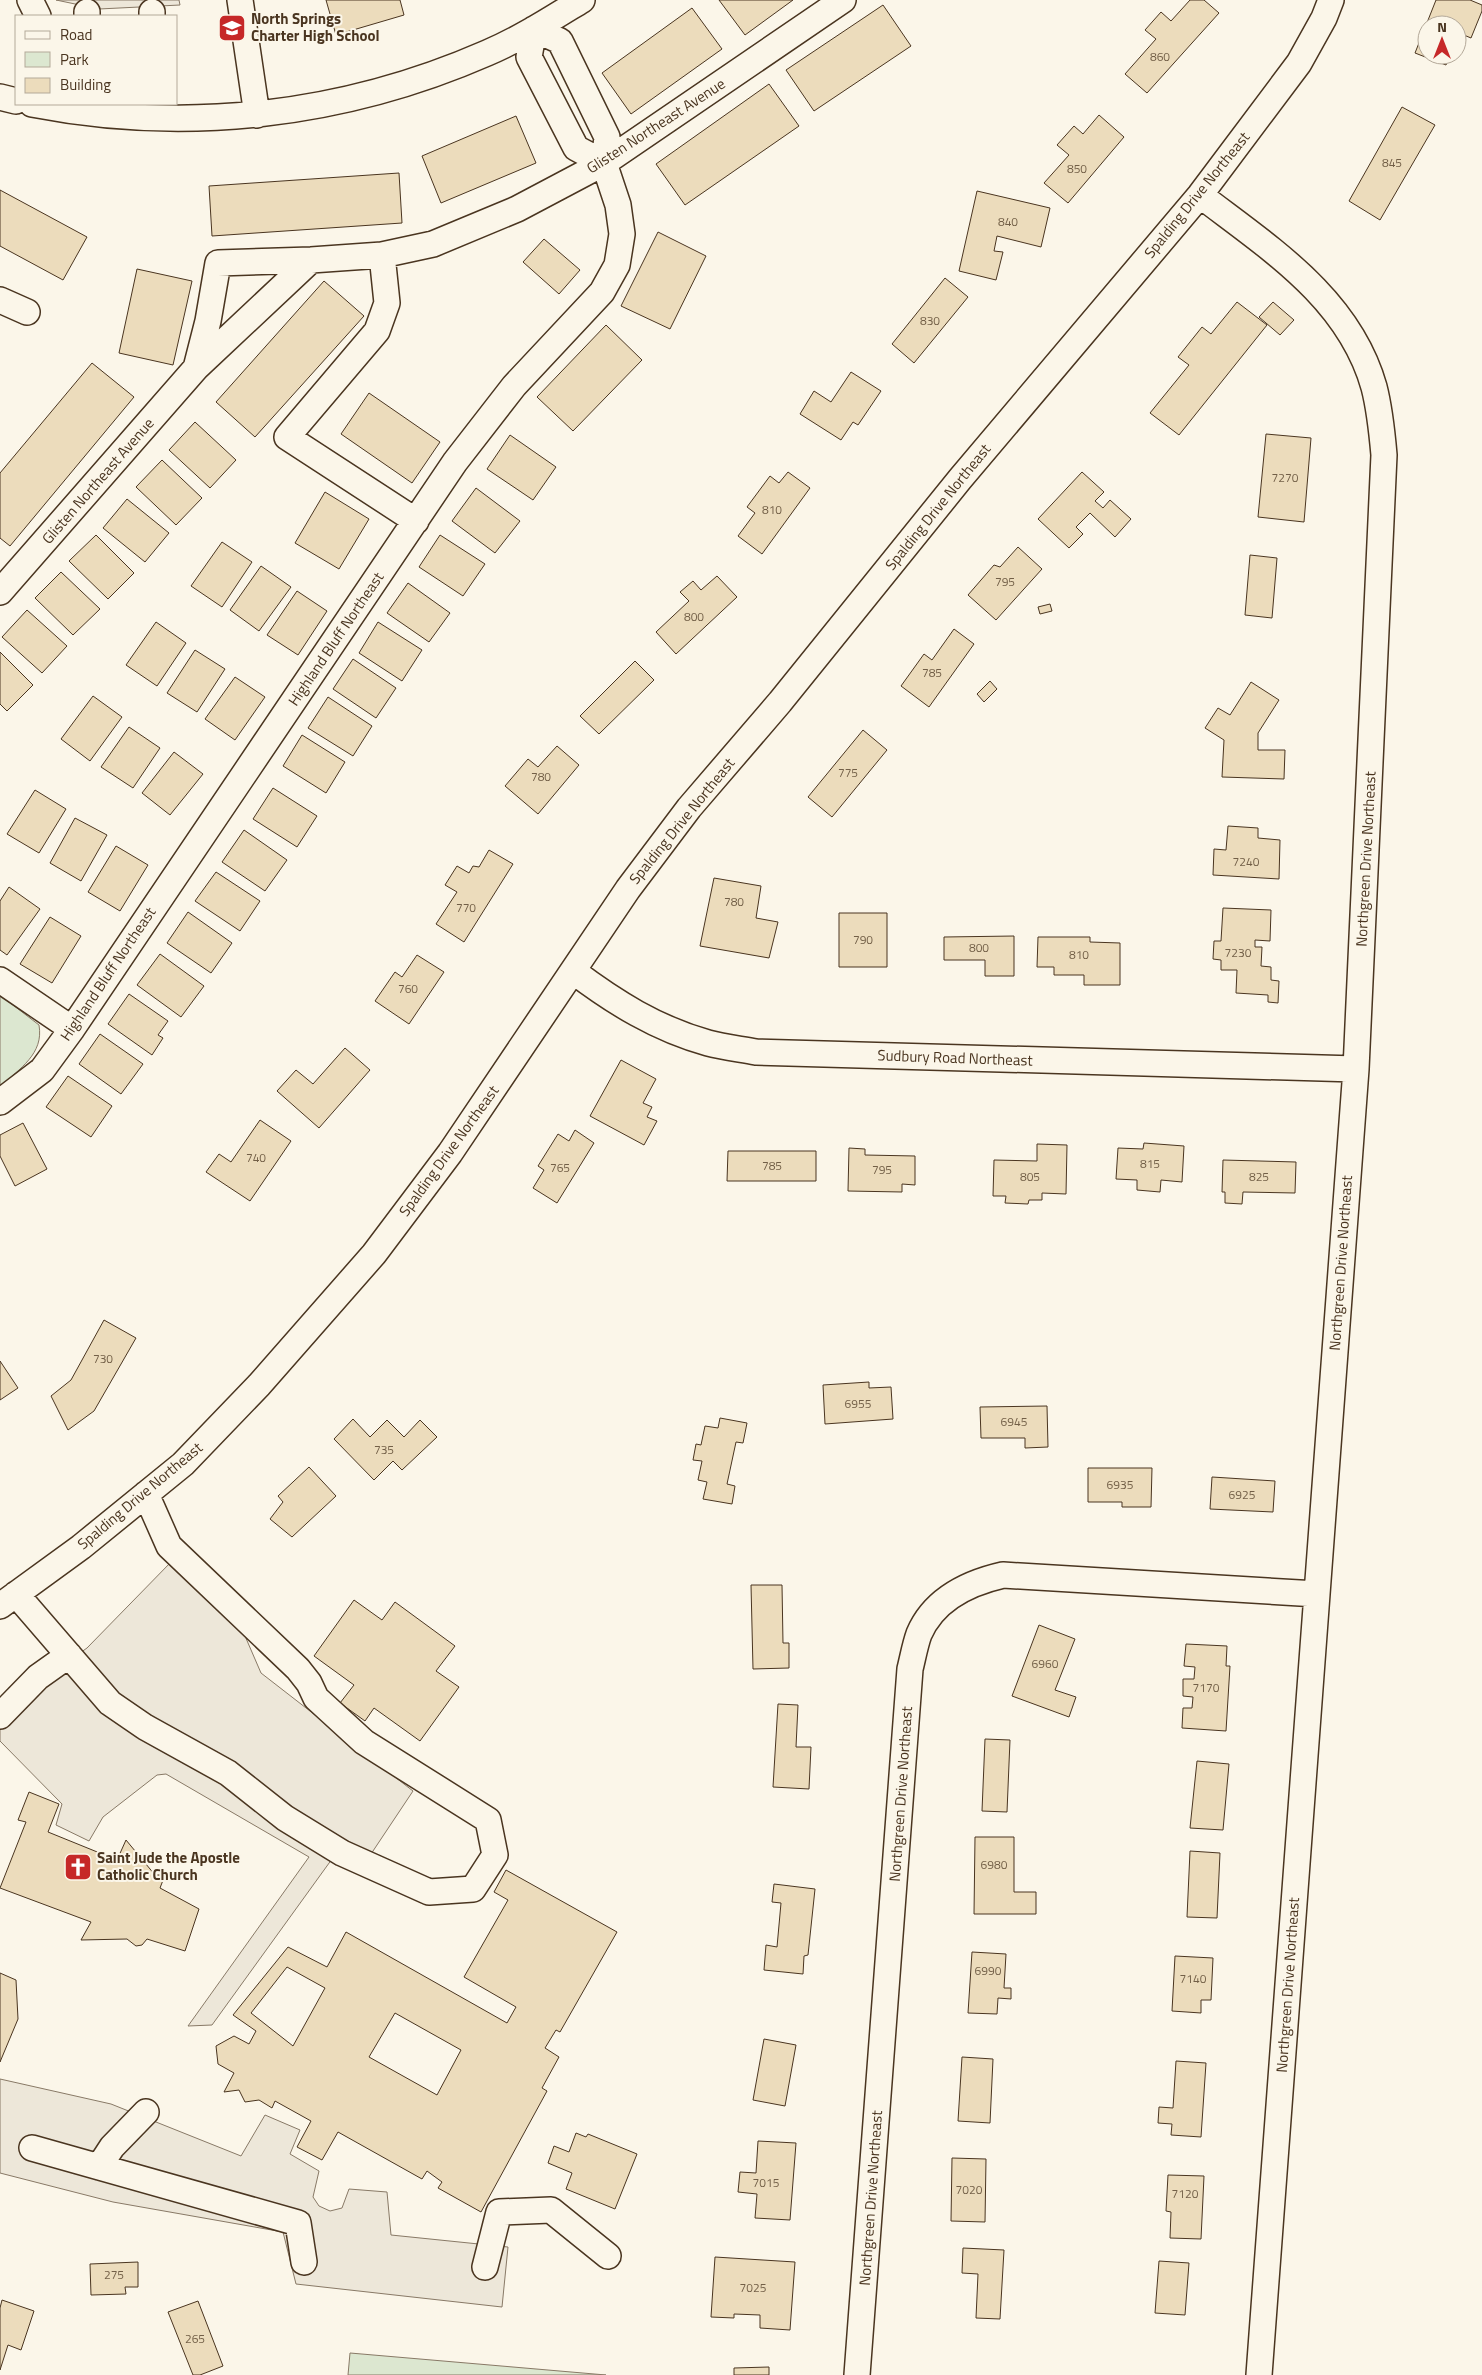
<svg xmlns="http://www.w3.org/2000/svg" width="1482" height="2375" viewBox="0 0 1482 2375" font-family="'Titillium Web',sans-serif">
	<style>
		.green { fill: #dce7d0; stroke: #887966 }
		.parking { fill: #ede7d9; stroke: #887966 }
		.building { fill: #ecdcbc; stroke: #4a3520; fill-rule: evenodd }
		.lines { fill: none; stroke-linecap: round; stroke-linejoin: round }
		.minor-casing { stroke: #4a3520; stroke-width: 28 }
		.minor { stroke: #fbf6e9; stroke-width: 25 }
		.labels { text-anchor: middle; stroke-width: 4; stroke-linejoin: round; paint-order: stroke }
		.number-label { font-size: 12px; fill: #725f47 }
		.poi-label { font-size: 15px; font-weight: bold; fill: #4a3520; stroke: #fbf6e9; text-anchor: start }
		.street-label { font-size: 15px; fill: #4a3520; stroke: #fbf6e9 }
	</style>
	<rect width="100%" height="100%" fill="#fbf6e9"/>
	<!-- green -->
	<path class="green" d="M0,995L39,1025C44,1054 20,1068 0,1087Z
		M350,2353L606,2375H348Z"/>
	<!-- parking -->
	<path class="parking" d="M56,0H179L180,5L99,9Z
		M172,1561L245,1636L261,1673L413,1791L359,1872L332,1859L212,2025L188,2026L309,1857L166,1774L157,1775L103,1817L89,1841L56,1825L62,1804L0,1741V1726L53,1672L87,1648Z
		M0,2079L111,2104L241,2156L265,2115L300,2130L290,2154L319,2171L313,2197L319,2206L330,2211L342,2208L349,2189L387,2192L391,2235L508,2247L502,2307L296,2284L283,2232L113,2202L0,2173Z"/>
	<!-- building -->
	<path class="building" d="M326,0H400L404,15L336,35Z
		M719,0H793L745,35Z
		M1190,0H1204L1219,13L1147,93L1125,74L1156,39L1145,30L1161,12L1171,21Z
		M1436,0H1470L1482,5V11L1471,38L1459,33L1457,38V25H1427V55H1450L1446,65L1415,53Z
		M883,5L911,46L814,111L786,70Z
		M692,8L722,49L631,114L602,73Z
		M769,84L799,126L685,205L656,164Z
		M1402,107L1435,125L1380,220L1349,201Z
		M1099,115L1124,137L1068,203L1044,183L1069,155L1057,145L1074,126L1083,134Z
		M516,116L536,163L441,203L422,156Z
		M399,173L402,223L212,236L209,186Z
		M0,190L87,237L63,280L0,246Z
		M977,191L1050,208L1041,247L997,236L994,251L1003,252L996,280L959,271Z
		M658,232L706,256L670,329L621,306Z
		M544,239L580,270L559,294L523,262Z
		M137,269L192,281L173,365L119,353Z
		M945,278L968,297L914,363L892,344Z
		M324,281L364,316L255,437L216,402Z
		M1237,302L1267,325L1179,435L1150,413L1189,365L1178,357L1202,327L1211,334Z
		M1273,302L1294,320L1280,335L1259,317Z
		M606,325L642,360L573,431L537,397Z
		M92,363L134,397L10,546L0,538V473Z
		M851,372L881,391L858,425L853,422L841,440L800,414L814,391L831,402Z
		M369,393L440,442L412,483L341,434Z
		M195,422L236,460L210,488L169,450Z
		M1266,434L1311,438L1304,522L1258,517Z
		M510,435L556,467L533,500L487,469Z
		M162,460L202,498L176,525L136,487Z
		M788,472L810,488L762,554L738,536L755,513L747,507L770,476L779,483Z
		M1082,472L1104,492L1095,501L1103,508L1110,500L1131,519L1115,537L1090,513L1076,527L1083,534L1069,548L1038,519Z
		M476,488L520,521L495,553L452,521Z
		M325,492L369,519L339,569L295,543Z
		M127,499L169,533L145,562L103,528Z
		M96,535L134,573L108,599L69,561Z
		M440,535L485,564L463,596L419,567Z
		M222,542L252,562L222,607L191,586Z
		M1018,547L1042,569L996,620L968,595L994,565L1000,567Z
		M1250,555L1277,558L1272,618L1245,615Z
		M261,566L291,587L259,631L230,610Z
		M61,572L100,609L73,635L35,598Z
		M717,576L737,597L676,654L656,632L689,601L680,592L693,581L701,590Z
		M408,583L450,613L429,642L387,613Z
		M297,591L327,611L298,655L267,635Z
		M1050,604L1052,611L1040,614L1038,607Z
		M27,610L67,646L42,673L2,637Z
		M156,622L186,643L157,686L126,665Z
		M378,622L422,650L402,681L359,653Z
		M954,629L974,644L929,707L901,686L924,654L932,660Z
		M195,650L225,669L197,712L167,693Z
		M0,652L33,685L7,711L0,704Z
		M353,659L396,688L376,718L333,689Z
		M635,661L654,680L599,734L580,716Z
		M235,677L265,697L235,740L205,719Z
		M990,681L997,689L984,702L977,694Z
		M1251,682L1279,700L1258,733V750H1285L1284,779L1222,777L1224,740L1205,728L1218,708L1230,715Z
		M93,696L122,717L90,761L61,739Z
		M328,697L372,726L353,756L308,728Z
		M129,727L160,748L133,788L101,767Z
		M863,730L887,750L832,817L808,797Z
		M302,735L345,762L326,793L283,766Z
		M557,746L579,765L538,814L505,786L528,759L538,767Z
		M174,752L203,774L170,815L142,793Z
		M273,788L317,816L297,847L253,819Z
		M35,790L66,809L39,853L7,834Z
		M75,818L107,835L81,881L50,863Z
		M1228,826L1258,828V838L1280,840L1279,879L1213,875L1214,849L1226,850Z
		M244,830L287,860L265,891L222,862Z
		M116,846L148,865L120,911L88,892Z
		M489,850L513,864L464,942L436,924L457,892L445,885L457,866L469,873L473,866L479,867Z
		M216,872L260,901L240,931L195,901Z
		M714,878L761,886L756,918L778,922L769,958L700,946Z
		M9,887L40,909L7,955L0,950V901Z
		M1223,908L1271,910L1270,941L1255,940V947H1262L1261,966L1271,967V980L1279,981L1278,1003L1268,1002V995L1236,993L1237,970H1221V960L1213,959L1214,941H1221Z
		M188,912L232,943L211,973L167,943Z
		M839,913H887V967H839Z
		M50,917L81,936L52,983L20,964Z
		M1014,936V976H985V960H944V937Z
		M1038,937H1090V942L1120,943V985H1084V975H1054V967H1037Z
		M160,954L204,986L181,1017L137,985Z
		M417,955L444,972L409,1024L375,1001L395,972L402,977Z
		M129,994L168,1021L158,1035L163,1038L152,1055L108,1024Z
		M100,1034L143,1064L121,1094L79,1064Z
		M345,1048L370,1070L319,1128L277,1091L296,1070L313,1084Z
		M621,1060L656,1079L643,1103L652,1107L647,1117L657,1121L644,1145L590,1116Z
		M68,1076L112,1106L91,1137L46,1107Z
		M260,1120L291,1141L250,1201L206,1172L219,1154L231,1162Z
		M23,1123L47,1169L15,1186L0,1156V1135Z
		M575,1130L594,1143L557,1203L533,1188L544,1170L538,1166L558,1134L569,1141Z
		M1144,1143L1184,1146L1182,1182L1161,1180L1160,1192L1137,1190V1180L1116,1179L1118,1148L1143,1149Z
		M1037,1144L1067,1145L1066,1194L1042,1193V1200H1029L1028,1204L1005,1203L1006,1196H993L994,1160L1037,1161Z
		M849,1148L865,1149V1155L915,1156V1185L902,1184V1192L848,1191Z
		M728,1151H816V1181H727Z
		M1223,1160L1296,1162L1295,1193L1243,1192L1242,1204L1225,1203V1192H1222Z
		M104,1320L136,1338L94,1411L68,1430L51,1396L71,1380Z
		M0,1361L18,1388L0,1400Z
		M869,1382V1388L891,1387L893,1419L825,1424L823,1385Z
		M1047,1406L1048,1447L1025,1448V1438H981L980,1407Z
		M720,1418L747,1423L743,1443L736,1442L727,1484L735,1486L732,1504L703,1499L707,1482L698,1480L702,1461L693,1460L696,1444L701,1445L705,1426L718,1428Z
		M353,1419L370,1437L387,1420L404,1437L420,1420L437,1437L402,1470L393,1461L374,1480L334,1439Z
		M309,1467L336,1496L292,1537L270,1519L283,1502L278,1496Z
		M1088,1468H1152L1151,1507H1122V1502H1088Z
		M1212,1477L1275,1481L1273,1512L1210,1509Z
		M751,1585H782L783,1643H789V1668L753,1669Z
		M354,1600L382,1620L395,1602L455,1646L436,1671L459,1687L420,1741L374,1708L365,1721L340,1703L354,1685L314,1656Z
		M1039,1625L1075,1639L1055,1690L1076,1697L1069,1717L1012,1696Z
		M1186,1644L1227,1646L1226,1666H1230L1226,1731L1182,1728L1183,1708H1192L1193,1697L1183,1696V1679H1194L1195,1667L1184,1666Z
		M778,1704L798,1705L796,1747H811L809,1789L773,1787Z
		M985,1739L1010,1740L1007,1812L982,1811Z
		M1197,1761L1229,1764L1223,1830L1190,1828Z
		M29,1792L59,1804L48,1832L117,1860L126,1840L155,1875H165L160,1888L199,1909L185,1951L147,1939L142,1945L136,1946L127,1939L81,1940L91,1922L0,1888L26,1822L18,1820Z
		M975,1837H1014V1892H1036V1914H974Z
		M1190,1851L1220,1853L1217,1918L1187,1917Z
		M506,1870L617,1932L560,2032L556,2030L545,2048L559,2057L542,2088L547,2091L481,2212L438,2188L442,2182L427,2171L422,2179L338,2132L322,2160L297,2147L311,2121L275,2101L272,2108L259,2100L245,2102L239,2090L224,2092L234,2073L218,2064L216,2046L234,2036L249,2044L256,2031L233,2015L288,1947L327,1967L346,1932L507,2023L516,2007L464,1977L508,1900L494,1892ZM287,1967L325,1988L293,2046L251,2013ZM395,2013L461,2050L437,2095L369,2057Z
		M774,1884L815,1889L808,1955L804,1956L803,1974L764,1970L766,1945L777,1947L781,1903L772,1902Z
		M972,1952L1006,1954L1004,1988H1011V1999L998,1998L997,2014L968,2013Z
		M1175,1956L1213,1958L1211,2000H1201V2013L1172,2011Z
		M0,1973L16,1980L18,2019L0,2062Z
		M764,2039L796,2045L785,2106L753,2100Z
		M962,2057L993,2059L990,2123L958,2121Z
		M1176,2061L1206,2063L1201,2137L1171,2135L1172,2124L1158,2123L1159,2107L1173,2108Z
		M576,2133L586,2137L588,2134L637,2154L615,2209L566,2189L572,2173L548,2163L554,2146L569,2152Z
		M758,2141L796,2143L790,2220L755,2218L757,2194L738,2192L740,2172L756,2173Z
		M952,2158L986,2159L985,2222L951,2221Z
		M1168,2175L1204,2176L1201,2239L1170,2238L1171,2212L1166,2211Z
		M963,2248L1004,2250L1000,2319L976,2318L978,2274L962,2273Z
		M715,2257L795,2262L790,2330L760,2328V2315L734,2314V2318L711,2317Z
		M1159,2261L1189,2263L1185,2315L1155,2313Z
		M138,2262V2287H125L126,2294L91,2295L90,2264Z
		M2,2300L34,2311L21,2350L8,2345L0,2370V2308Z
		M198,2301L223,2366L200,2375H193L168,2312Z
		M769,2367V2375H734V2368Z"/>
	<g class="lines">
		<!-- minor casing -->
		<g class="minor-casing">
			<path id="minor" d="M30,0L38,16
				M240,0L257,115
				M87,12V16
				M152,16V12
				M534,29L529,57L576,148L604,163
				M0,97L16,101
				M32,104C186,134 343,116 487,53C520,39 551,19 582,0
				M1200,195C1269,248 1349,298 1374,387C1380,410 1382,432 1384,455L1356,1069L1317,1594
				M382,255L387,303L377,331L287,437L416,521
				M0,300L27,312
				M196,368L208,321L218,263L311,260L382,255L433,244L517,209L604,163L843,0
				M0,592L196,368L311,260
				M573,971C614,1002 657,1029 708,1043C723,1047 740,1049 756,1052L1356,1069
				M0,980L72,1029
				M0,1102L42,1070L72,1029L455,462L514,386L602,292L617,265L622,234L618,205L604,163L607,137L560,41L534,29
				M16,1594L110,1703L145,1727L228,1773L285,1818L342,1853L429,1892L473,1889L495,1855L488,1820L364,1742L316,1698L309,1683L298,1669L169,1546L146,1494
				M0,1606L81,1547L183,1464L259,1385L374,1254L450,1153L628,889L689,808L780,702L960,479L1200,195L1299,63L1324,18L1331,0
				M0,1716L38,1677L69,1655
				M32,2148L298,2223L304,2262
				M99,2167L112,2147L146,2112
				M485,2267L499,2212L551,2210L608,2256
				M857,2375L910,1669C913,1657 915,1645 919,1634C934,1599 968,1583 1003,1575L1317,1594L1259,2375"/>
		</g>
		<!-- minor -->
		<use href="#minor" class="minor"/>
	</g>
	<!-- icons -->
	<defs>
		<g id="school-square" transform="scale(1.4375)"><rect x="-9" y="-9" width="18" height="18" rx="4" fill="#c62828" stroke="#fbf6e9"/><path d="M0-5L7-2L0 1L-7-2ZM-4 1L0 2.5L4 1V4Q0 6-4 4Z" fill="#fff"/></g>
		<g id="church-square" transform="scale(1.4375)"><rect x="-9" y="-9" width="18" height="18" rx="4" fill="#c62828" stroke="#fbf6e9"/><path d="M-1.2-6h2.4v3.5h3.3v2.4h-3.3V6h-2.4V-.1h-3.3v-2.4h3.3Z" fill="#fff"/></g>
	</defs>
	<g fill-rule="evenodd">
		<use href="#school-square" x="232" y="28"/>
		<use href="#church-square" x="78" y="1867"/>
	</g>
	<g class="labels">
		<!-- number labels -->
		<g class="number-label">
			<text x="1160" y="61">860</text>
			<text x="1392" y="167">845</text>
			<text x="1077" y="173">850</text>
			<text x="1008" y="226">840</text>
			<text x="930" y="325">830</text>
			<text x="1285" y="482">7270</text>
			<text x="772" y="514">810</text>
			<text x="1005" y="586">795</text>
			<text x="694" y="621">800</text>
			<text x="932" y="677">785</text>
			<text x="848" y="777">775</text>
			<text x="541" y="781">780</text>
			<text x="1246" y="866">7240</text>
			<text x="734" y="906">780</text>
			<text x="466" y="912">770</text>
			<text x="863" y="944">790</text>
			<text x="979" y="952">800</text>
			<text x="1238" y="957">7230</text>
			<text x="1079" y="959">810</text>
			<text x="408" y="993">760</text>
			<text x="256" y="1162">740</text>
			<text x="1150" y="1168">815</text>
			<text x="772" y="1170">785</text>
			<text x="560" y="1172">765</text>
			<text x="882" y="1174">795</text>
			<text x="1030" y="1181">805</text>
			<text x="1259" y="1181">825</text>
			<text x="103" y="1363">730</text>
			<text x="858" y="1408">6955</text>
			<text x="1014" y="1426">6945</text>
			<text x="384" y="1454">735</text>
			<text x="1120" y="1489">6935</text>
			<text x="1242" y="1499">6925</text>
			<text x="1045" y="1668">6960</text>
			<text x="1206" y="1692">7170</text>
			<text x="994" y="1869">6980</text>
			<text x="988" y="1975">6990</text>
			<text x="1193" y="1983">7140</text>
			<text x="766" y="2187">7015</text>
			<text x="969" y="2194">7020</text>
			<text x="1185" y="2198">7120</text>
			<text x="114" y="2279">275</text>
			<text x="753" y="2292">7025</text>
			<text x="195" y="2343">265</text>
		</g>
		<!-- poi labels -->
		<g class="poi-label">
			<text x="251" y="24">North Springs<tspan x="251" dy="17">Charter High School</tspan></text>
			<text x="97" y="1863">Saint Jude the Apostle<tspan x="97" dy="17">Catholic Church</tspan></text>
		</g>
		<!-- street labels -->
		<g class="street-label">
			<text transform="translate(656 126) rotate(-33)" y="5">Glisten Northeast Avenue</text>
			<text transform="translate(1197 195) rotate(-51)" y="5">Spalding Drive Northeast</text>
			<text transform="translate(98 481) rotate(-49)" y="5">Glisten Northeast Avenue</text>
			<text transform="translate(938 507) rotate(-51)" y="5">Spalding Drive Northeast</text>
			<text transform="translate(336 639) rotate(-56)" y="5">Highland Bluff Northeast</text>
			<text transform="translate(682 821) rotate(-51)" y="5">Spalding Drive Northeast</text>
			<text transform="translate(1366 859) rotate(-87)" y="5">Northgreen Drive Northeast</text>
			<text transform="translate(108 974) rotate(-56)" y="5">Highland Bluff Northeast</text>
			<text transform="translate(955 1058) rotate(2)" y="5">Sudbury Road Northeast</text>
			<text transform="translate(449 1151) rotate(-54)" y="5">Spalding Drive Northeast</text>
			<text transform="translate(1341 1263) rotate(-86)" y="5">Northgreen Drive Northeast</text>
			<text transform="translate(140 1496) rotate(-40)" y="5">Spalding Drive Northeast</text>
			<text transform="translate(901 1794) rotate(-86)" y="5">Northgreen Drive Northeast</text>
			<text transform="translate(1288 1985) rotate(-86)" y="5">Northgreen Drive Northeast</text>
			<text transform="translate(871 2198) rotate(-86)" y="5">Northgreen Drive Northeast</text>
		</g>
	</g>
	<!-- legend -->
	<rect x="15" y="15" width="162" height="90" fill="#fbf6e9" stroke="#b4a999"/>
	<rect x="25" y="31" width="25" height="8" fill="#fbf6e9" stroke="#b4a999"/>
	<text x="60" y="40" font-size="15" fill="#4a3520">Road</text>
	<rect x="25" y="52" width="25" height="15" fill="#dce7d0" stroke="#b4a999"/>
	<text x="60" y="65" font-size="15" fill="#4a3520">Park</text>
	<rect x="25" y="78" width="25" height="15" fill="#ecdcbc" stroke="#b4a999"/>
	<text x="60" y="90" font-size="15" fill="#4a3520">Building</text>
	<!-- north arrow -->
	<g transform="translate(1442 40)"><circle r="24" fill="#fbf6e9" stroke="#b4a999"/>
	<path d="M0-4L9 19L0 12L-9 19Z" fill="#c62828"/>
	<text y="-8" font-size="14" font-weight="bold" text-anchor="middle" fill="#4a3520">N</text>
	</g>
</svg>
